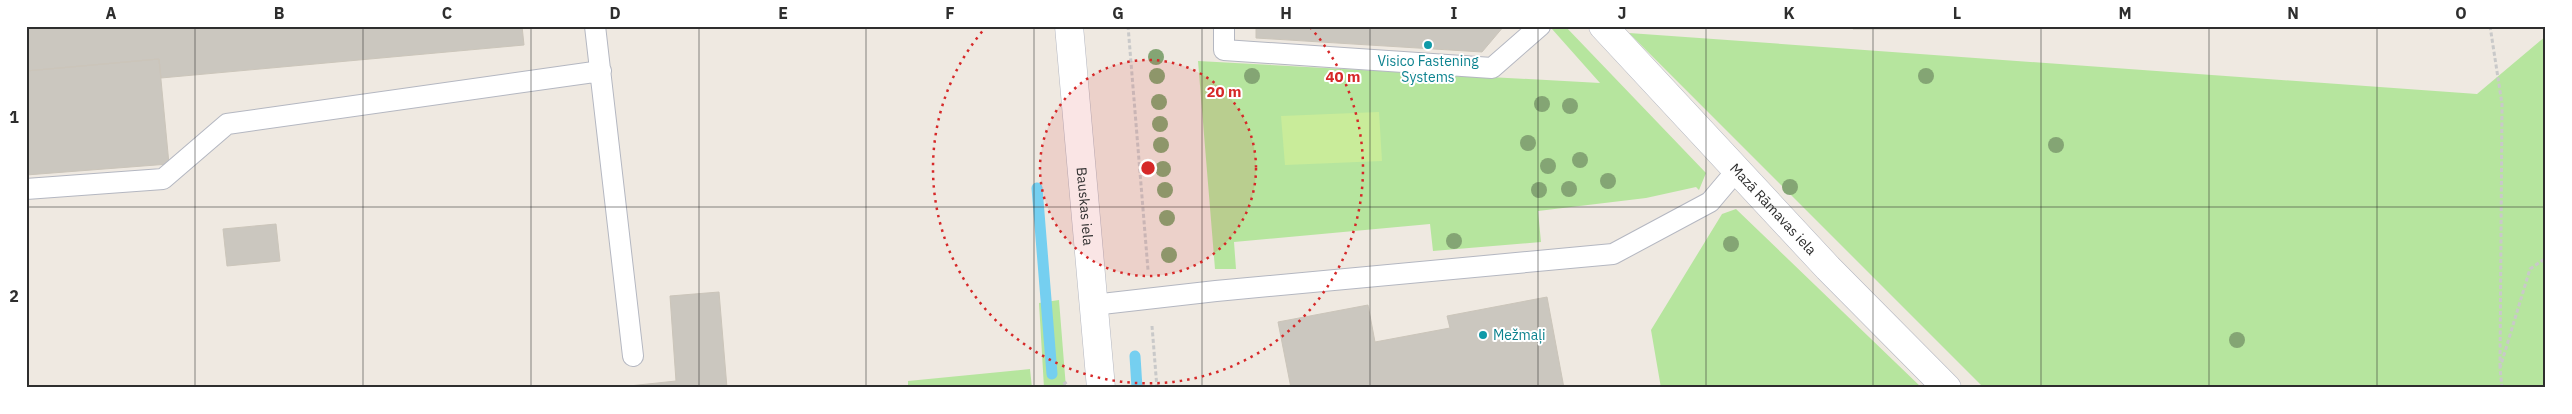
<svg xmlns="http://www.w3.org/2000/svg" width="2572" height="414" viewBox="0 0 2572 414" font-family="'IBM Plex Sans',sans-serif">
	<style>
		.green { fill: #b6e59e }
		.pitch { fill: #c9ec9a }
		.lines { fill: none; stroke-linecap: round; stroke-linejoin: round }
		.stream { stroke: #75cff0; stroke-width: 11 }
		.building { fill: #cbc7bf; stroke: #cbc5ba }
		.service-casing { stroke: #b4b7c1; stroke-width: 22 }
		.minor-casing { stroke: #b4b7c1; stroke-width: 29 }
		.secondary-casing { stroke: #b4b7c1; stroke-width: 29 }
		.path { stroke: #c9c9c9; stroke-width: 3; stroke-dasharray: 4 2.5; stroke-linecap: butt }
		.service { stroke: #fff; stroke-width: 20 }
		.minor { stroke: #fff; stroke-width: 28 }
		.secondary { stroke: #fff; stroke-width: 28 }
		.tree { fill: #84a574 }
		.grid { fill: none; stroke: #2e2e2e; stroke-width: 1; stroke-opacity: 0.55 }
		.ring { fill: none; stroke: #d62828; stroke-width: 2.5; stroke-dasharray: 2.5 5 }
		.culture-dot { fill: #0f9aa8; stroke: #fff; stroke-width: 2 }
		.labels { text-anchor: middle; stroke-width: 4; stroke-linejoin: round; paint-order: stroke }
		.culture-label { font-size: 14px; fill: #0d838f; stroke: #fff }
		.street-label { font-size: 14px; fill: #2e2e2e; stroke: #fff }
		.centre { fill: #d62828; stroke: #fff; stroke-width: 2.5 }
		.ring-label { font-size: 15px; text-anchor: middle; font-weight: bold; fill: #d62828; stroke: #fff; stroke-width: 4; stroke-linejoin: round; paint-order: stroke }
		.neatline { fill: none; stroke: #2e2e2e; stroke-width: 2 }
		.grid-label { font-size: 16px; text-anchor: middle; font-weight: bold; fill: #2e2e2e }
	</style>
	<rect width="100%" height="100%" fill="#efe9e1"/>
	<!-- green -->
	<path class="green" d="M1565,26L1706,173L1699,190L1696,187L1646,198L1538,211L1541,242L1433,251L1430,224L1234,242L1236,269H1215L1198,61L1600,83L1552,29Z
		M1629,33L2477,94L2546,36V388H1984Z
		M1736,209L1922,388H1661L1651,330L1722,214Z
		M1059,300L1066,388H1044L1039,303Z
		M1030,369L1032,388H908V381Z"/>
	<!-- pitch -->
	<path class="pitch" d="M1379,112L1382,161L1285,165L1281,116Z"/>
	<g class="lines">
		<!-- stream -->
		<path class="stream" d="M1037,188L1052,374
			M1135,356L1137,388"/>
	</g>
	<!-- building -->
	<path class="building" d="M26,26H522L524,45L161,78L159,59L26,71Z
		M1256,26H1504L1482,52L1256,38Z
		M1853,26H1910V29H1853Z
		M159,59L169,164L26,175V71Z
		M276,224L280,261L227,266L223,229Z
		M719,292L727,388H629V386L676,381L670,296Z
		M1547,297L1564,388H1291L1278,322L1368,305L1375,342L1450,328L1447,316Z"/>
	<g class="lines">
		<!-- service casing -->
		<g class="service-casing">
			<path id="service" d="M595,26L633,356
				M1224,26V50L1492,68L1540,26
				M26,189L163,179L227,124L601,71
				M1093,305L1216,291L1613,254L1710,202L1737,170"/>
		</g>
		<!-- minor casing -->
		<g class="minor-casing">
			<g id="minor">
				<path id="s1" d="M1603,26L1828,268L1947,388"/>
			</g>
		</g>
		<!-- secondary casing -->
		<g class="secondary-casing">
			<g id="secondary">
				<path id="s2" d="M1069,26L1101,388"/>
			</g>
		</g>
		<!-- path -->
		<path class="path" d="M1128,26L1148,270
			M2490,26L2502,104L2500,368
			M1152,326L1157,388
			M1058,388L1068,381
			M2502,388L2500,368L2530,269L2546,258"/>
		<!-- service -->
		<use href="#service" class="service"/>
		<!-- minor -->
		<use href="#minor" class="minor"/>
		<!-- secondary -->
		<use href="#secondary" class="secondary"/>
	</g>
	<!-- trees -->
	<g class="tree">
		<circle cx="1156" cy="57" r="8"/>
		<circle cx="1157" cy="76" r="8"/>
		<circle cx="1252" cy="76" r="8"/>
		<circle cx="1926" cy="76" r="8"/>
		<circle cx="1159" cy="102" r="8"/>
		<circle cx="1542" cy="104" r="8"/>
		<circle cx="1570" cy="106" r="8"/>
		<circle cx="1160" cy="124" r="8"/>
		<circle cx="1528" cy="143" r="8"/>
		<circle cx="1161" cy="145" r="8"/>
		<circle cx="2056" cy="145" r="8"/>
		<circle cx="1580" cy="160" r="8"/>
		<circle cx="1548" cy="166" r="8"/>
		<circle cx="1163" cy="169" r="8"/>
		<circle cx="1608" cy="181" r="8"/>
		<circle cx="1790" cy="187" r="8"/>
		<circle cx="1569" cy="189" r="8"/>
		<circle cx="1165" cy="190" r="8"/>
		<circle cx="1539" cy="190" r="8"/>
		<circle cx="1167" cy="218" r="8"/>
		<circle cx="1454" cy="241" r="8"/>
		<circle cx="1731" cy="244" r="8"/>
		<circle cx="1169" cy="255" r="8"/>
		<circle cx="2237" cy="340" r="8"/>
	</g>
	<!-- grid -->
	<path class="grid" d="M195,26V388M363,26V388M531,26V388M699,26V388M866,26V388M1034,26V388M1202,26V388M1370,26V388M1538,26V388M1706,26V388M1873,26V388M2041,26V388M2209,26V388M2377,26V388M26,207H2546"/>
	<!-- distance rings -->
	<circle cx="1148" cy="168" r="108" fill="#d62828" fill-opacity=".12"/>
	<g class="ring">
		<circle cx="1148" cy="168" r="108"/>
		<path d="M1310 27A215 215 0 1 1 986 27"/>
	</g>
	<!-- markers -->
	<g class="culture-dot">
		<circle cx="1428" cy="45" r="5"/>
		<circle cx="1483" cy="335" r="5"/>
	</g>
	<g class="labels">
		<!-- culture labels -->
		<g class="culture-label">
			<text x="1428" y="66">Visico Fastening<tspan x="1428" dy="16">Systems</tspan></text>
			<text x="1493" y="340" text-anchor="start">Mežmaļi</text>
		</g>
		<!-- street labels -->
		<g class="street-label">
			<text dy="5" stroke="none"><textPath href="#s2" startOffset="181">Bauskas iela</textPath></text>
			<text dy="5" stroke="none"><textPath href="#s1" startOffset="250">Mazā Rāmavas iela</textPath></text>
		</g>
	</g>
	<circle cx="1148" cy="168" r="8" class="centre"/>
	<g class="ring-label">
		<text x="1343" y="82">40 m</text>
		<text x="1224" y="97">20 m</text>
	</g>
	<!-- border -->
	<rect width="2572" height="414" fill="none" stroke="#ffffff" stroke-width="55"/>
	<rect x="28" y="28" width="2516" height="358" class="neatline"/>
	<g class="grid-label">
		<text x="111" y="19">A</text>
		<text x="279" y="19">B</text>
		<text x="447" y="19">C</text>
		<text x="615" y="19">D</text>
		<text x="783" y="19">E</text>
		<text x="950" y="19">F</text>
		<text x="1118" y="19">G</text>
		<text x="1286" y="19">H</text>
		<text x="1454" y="19">I</text>
		<text x="1622" y="19">J</text>
		<text x="1789" y="19">K</text>
		<text x="1957" y="19">L</text>
		<text x="2125" y="19">M</text>
		<text x="2293" y="19">N</text>
		<text x="2461" y="19">O</text>
		<text x="14" y="123">1</text>
		<text x="14" y="302">2</text>
	</g>
</svg>
